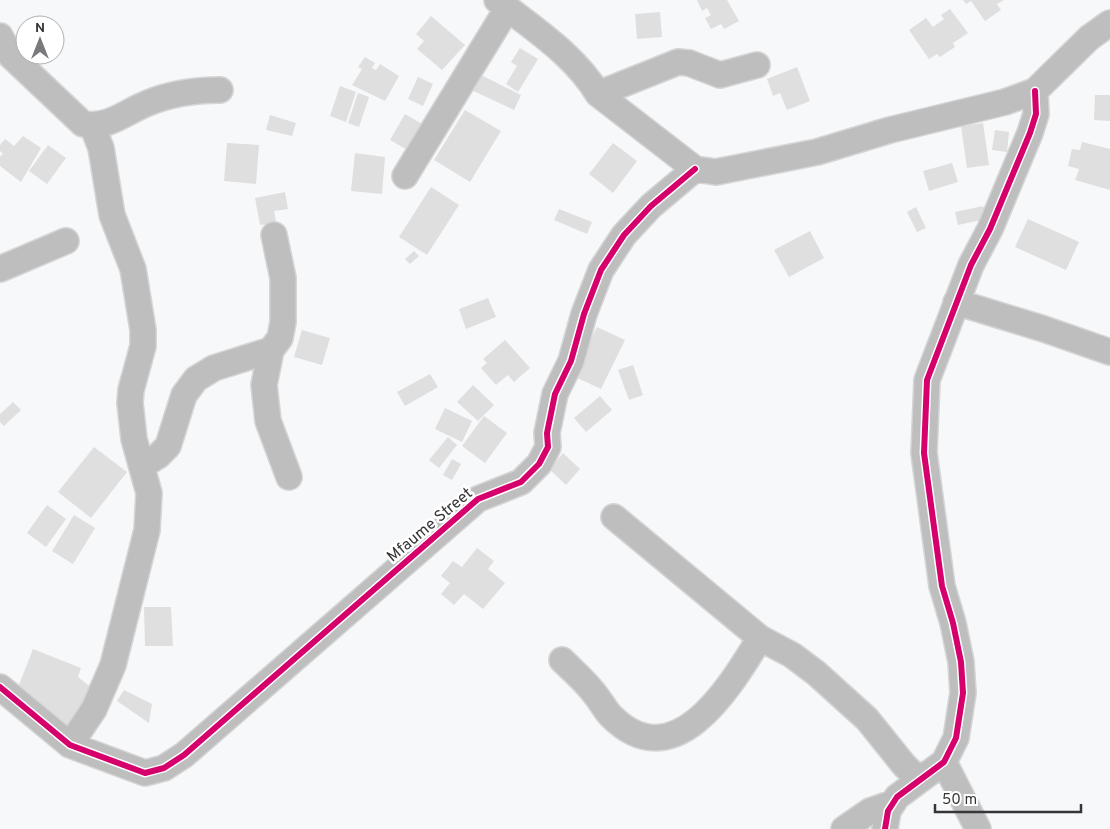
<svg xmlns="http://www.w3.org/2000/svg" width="1110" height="829" viewBox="0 0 1110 829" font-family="Overpass,sans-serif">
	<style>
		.building { fill: #dfdfe0 }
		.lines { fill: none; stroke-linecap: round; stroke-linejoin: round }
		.minor-casing { stroke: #d5d5d6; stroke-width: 28 }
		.minor { stroke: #bebebe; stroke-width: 25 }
		.cycleway-casing { stroke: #fff; stroke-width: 9 }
		.cycleway { stroke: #d6006c; stroke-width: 6 }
		.labels { text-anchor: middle; stroke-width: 5; stroke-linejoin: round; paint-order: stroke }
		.street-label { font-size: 16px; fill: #363638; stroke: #fff }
	</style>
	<rect width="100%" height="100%" fill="#f7f8fa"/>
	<!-- building -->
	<path class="building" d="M697,0H727L739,21L724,29L721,24L711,29L705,18L711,15L707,8L702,11Z
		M963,0H1004L997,4L1001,10L985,21L971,1L966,4Z
		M950,9L968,33L953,43L955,47L940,57L937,54L929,59L909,30L926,18L933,27L944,19L941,15Z
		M660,12L662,37L637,39L635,14Z
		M431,16L465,45L442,70L417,49L424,41L416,34Z
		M520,48L538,59L518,92L506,84L517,66L511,62Z
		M365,57L375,63L372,68L376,70L380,64L399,76L385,101L352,85L362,69L358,67Z
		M797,67L810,101L787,110L780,93L773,96L767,79Z
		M473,71L521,95L514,110L465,87Z
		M418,77L433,84L423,106L408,99Z
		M340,86L356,92L346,122L330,116Z
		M358,93L369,97L359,127L348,123Z
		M1095,95H1110V121L1094,120Z
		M465,110L501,131L470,182L434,160Z
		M405,114L426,126L411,152L390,140Z
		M270,115L296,123L292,136L266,130Z
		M983,123L989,165L967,168L961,126Z
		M995,130L1009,132L1007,152L992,150Z
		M23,136L41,148L21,182L0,166V157L3,154L0,151V145L5,139L14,146Z
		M1082,142L1110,149V190L1075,180L1079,169L1068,166L1072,149L1080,150Z
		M227,143L259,145L256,184L224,181Z
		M613,143L637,161L613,193L589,174Z
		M48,145L66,158L47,184L29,171Z
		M355,153L385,157L382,194L351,191Z
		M952,163L958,182L929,191L923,171Z
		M431,187L459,205L427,255L399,237Z
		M285,192L288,209L274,211L276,222L260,225L255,198Z
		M983,206L986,219L958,225L955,212Z
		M916,207L926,228L917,232L907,212Z
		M559,209L592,222L587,234L554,220Z
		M1028,219L1079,242L1066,270L1015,247Z
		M810,231L824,258L789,277L774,250Z
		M414,251L419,256L410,264L405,259Z
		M488,298L496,317L466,329L459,309Z
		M597,327L625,340L601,389L573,376Z
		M302,330L330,338L322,365L294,357Z
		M505,340L530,368L514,382L508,375L496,385L481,368L487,363L483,359Z
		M633,365L643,395L629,400L618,370Z
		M430,374L438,387L405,406L397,392Z
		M473,385L494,405L478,421L457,402Z
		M600,396L612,410L586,432L574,418Z
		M13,402L21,410L4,426L0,422V414Z
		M445,408L472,421L462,442L435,429Z
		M484,416L507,433L485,463L462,446Z
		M448,437L457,445L439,468L429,460Z
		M94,447L127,472L91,518L58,492Z
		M563,453L580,469L566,485L549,469Z
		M452,459L461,464L452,480L443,475Z
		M47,505L66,519L46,547L27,533Z
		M74,515L95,528L73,564L52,551Z
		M477,548L494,561L488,569L505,583L483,609L464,594L454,605L441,594L450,583L441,576L453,561L462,567Z
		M144,607H171L173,646H145Z
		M33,649L81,668L78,677L97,692L67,728L33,700L35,697L17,690Z
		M124,690L152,704L149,723L117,701Z"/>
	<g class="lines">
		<!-- minor casing -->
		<g class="minor-casing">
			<path id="minor" d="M497,0C532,28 574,54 598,94L695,169L716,172L817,152L890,130L1005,102L1035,91L1089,38L1110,23
				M0,36L11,56L83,124C110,128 123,113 148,103C172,93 194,90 220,90
				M598,94L678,62L689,63L720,75L757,65
				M405,176L507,9
				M0,269L66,241
				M956,302L1044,329L1110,352
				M271,350L264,385L268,421L289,477
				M142,466L158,456L168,446L184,395L196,379L214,368L271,350L280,338L283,322V278L274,235
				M614,517L760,638L792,655L816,673L867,719L904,765L912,773L923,777
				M562,660C573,671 585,681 594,693C600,700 604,708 610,715C674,781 730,687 760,638
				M0,687L70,745L145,773L164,768L184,755L478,499L521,482L539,464L548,447L547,433L555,394L571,361L584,314L601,270L624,235L651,206L695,169
				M70,745L94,709L113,665L147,530L149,493L134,439L130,403L131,390L143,346V330L133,269L112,215L101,148L92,125
				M944,762L978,829
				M844,829L870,811L893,803
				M885,829L888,811L897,797L944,762L956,738L963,693L961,662L953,623L942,586L924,453L927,380L971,265L990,229L1030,133L1036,114L1035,91"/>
		</g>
		<!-- minor -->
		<use href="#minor" class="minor"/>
		<!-- cycleway casing -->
		<g class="cycleway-casing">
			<path id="cycleway" d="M0,687L70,745L145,773L164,768L184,755L478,499L521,482L539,464L548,447L547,433L555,394L571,361L584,314L601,270L624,235L651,206L695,169
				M885,829L888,811L897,797L944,762L956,738L963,693L961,662L953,623L942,586L924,453L927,380L971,265L990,229L1030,133L1036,114L1035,91"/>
		</g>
		<!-- cycleway -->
		<use href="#cycleway" class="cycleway"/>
	</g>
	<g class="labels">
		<!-- street labels -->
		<g class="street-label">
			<text transform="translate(429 524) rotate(-40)" y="6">Mfaume Street</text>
		</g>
	</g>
	<!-- north arrow -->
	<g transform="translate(40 40)"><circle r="24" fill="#ffffff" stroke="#afafaf"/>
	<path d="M0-4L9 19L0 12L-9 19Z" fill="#7a7a7c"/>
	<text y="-8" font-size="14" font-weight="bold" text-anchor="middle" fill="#363638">N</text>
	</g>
	<!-- scale -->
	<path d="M935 804v8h146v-8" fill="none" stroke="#363638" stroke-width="2.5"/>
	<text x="942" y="804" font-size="15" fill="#363638" stroke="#ffffff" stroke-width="4" paint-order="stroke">50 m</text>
</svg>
